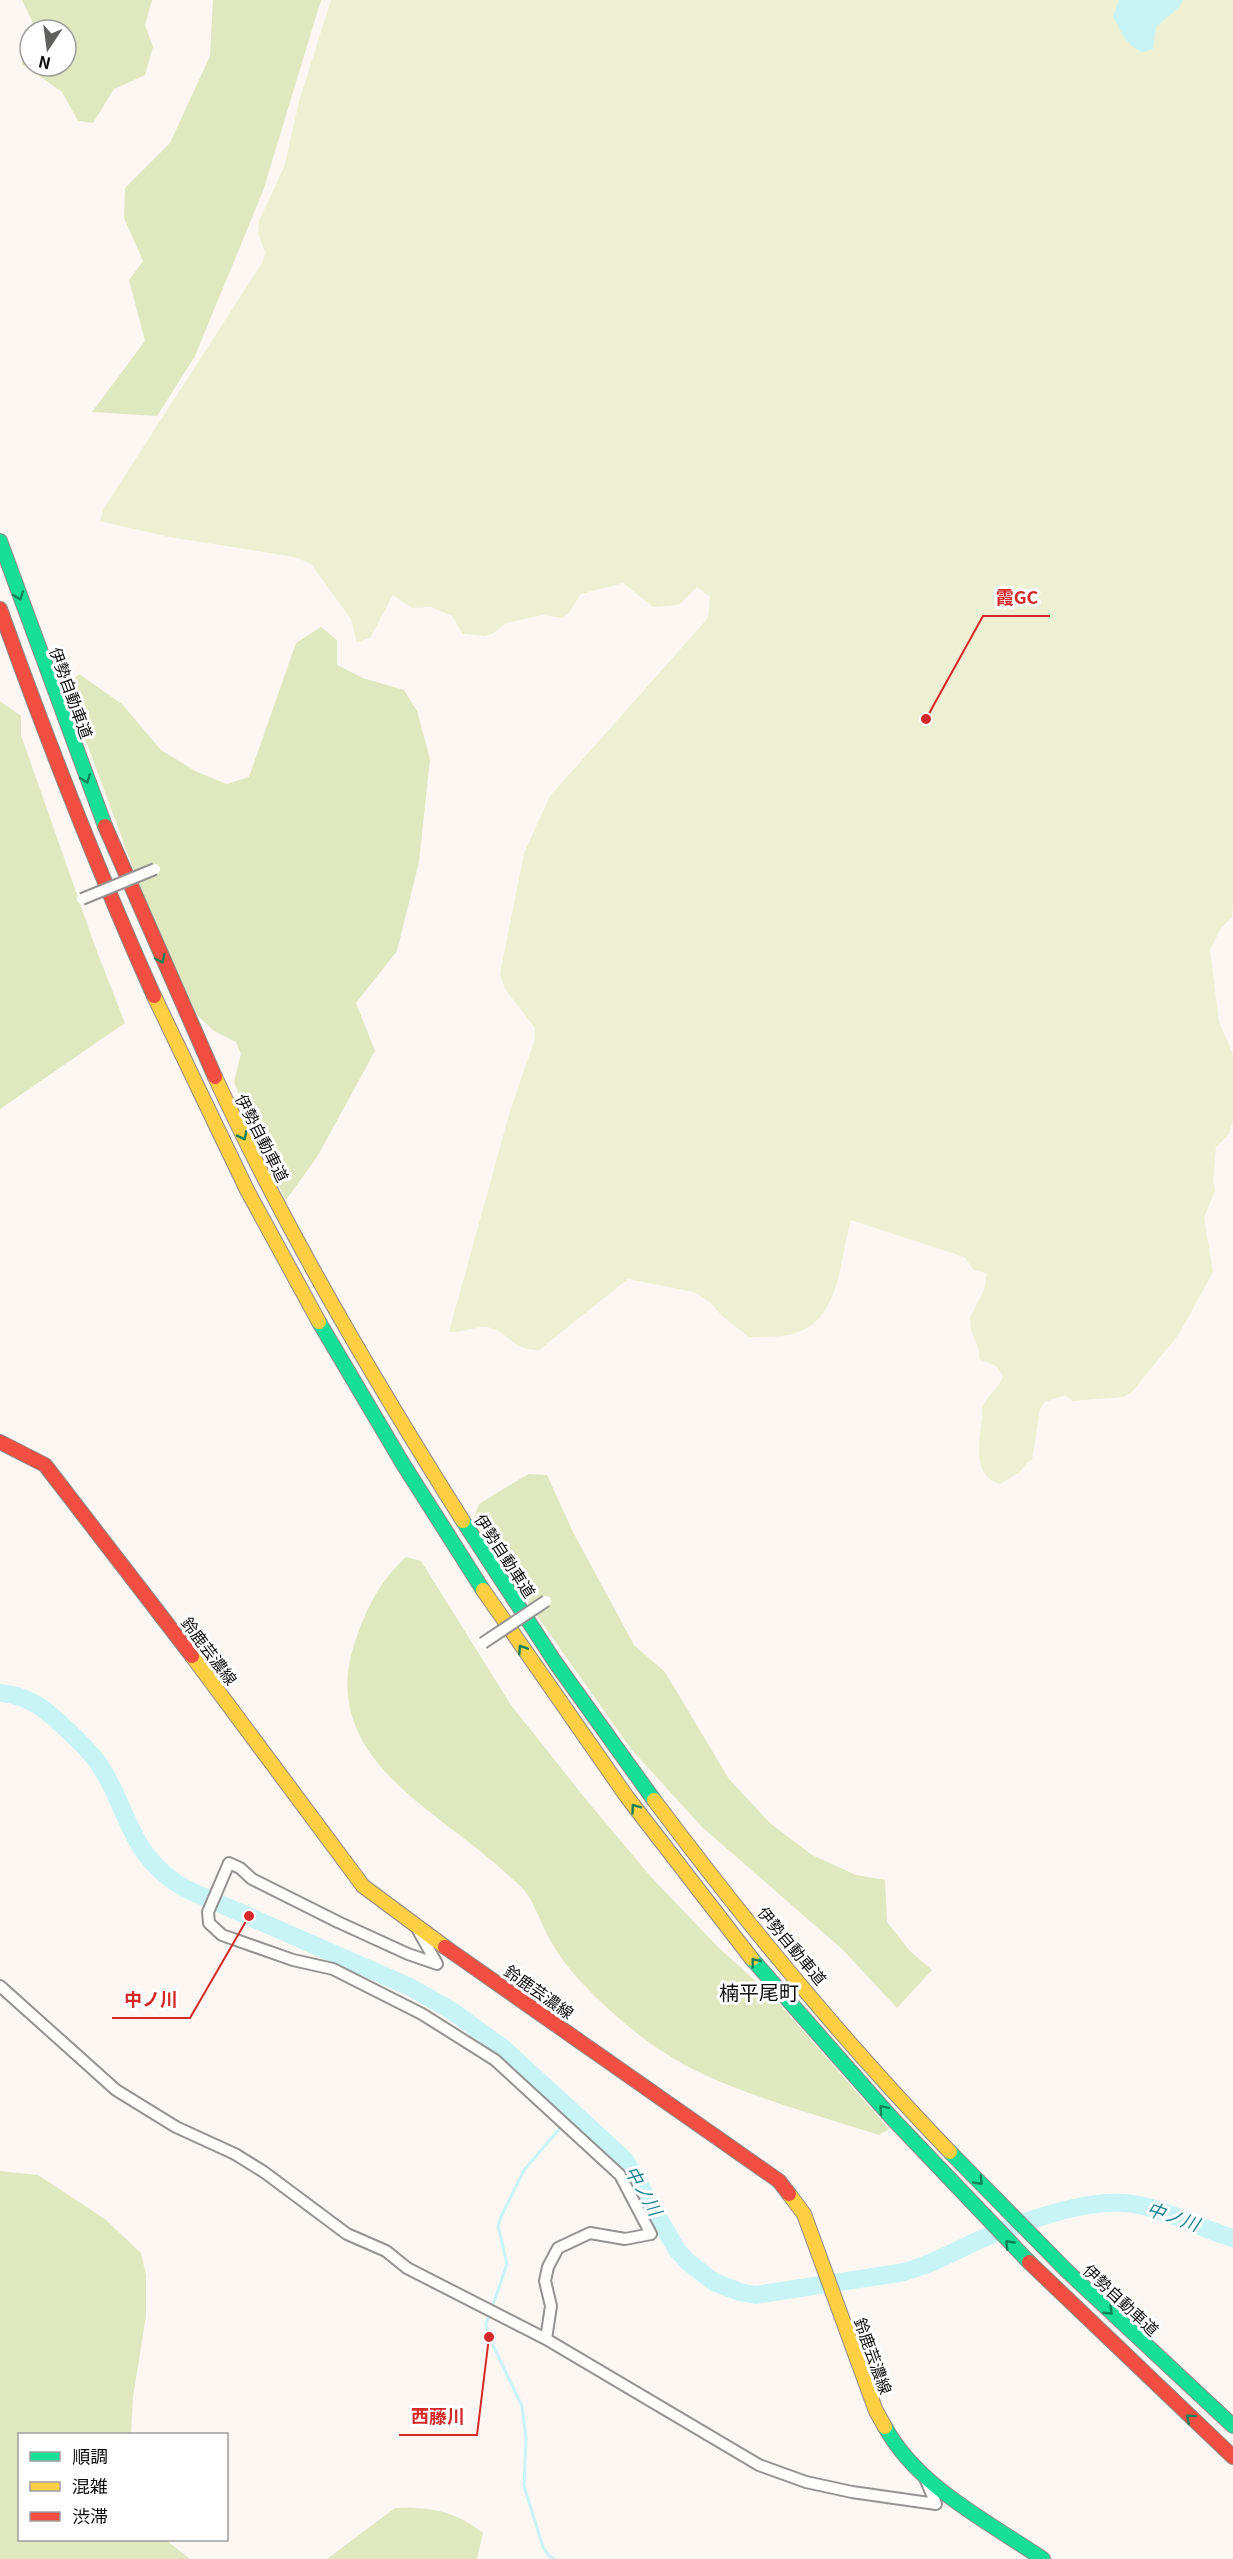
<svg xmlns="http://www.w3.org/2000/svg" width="1233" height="2559" viewBox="0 0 1233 2559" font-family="Georgia,'Noto Sans JP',serif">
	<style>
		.green { fill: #edf0d2 }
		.forest { fill: #e0e8bf }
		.water { fill: #c8f4f6 }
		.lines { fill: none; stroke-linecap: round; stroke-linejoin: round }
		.stream { stroke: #c8f4f6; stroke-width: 3 }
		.river { stroke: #c8f4f6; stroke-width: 18 }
		.street-casing { stroke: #959391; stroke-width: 14 }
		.fast-casing { stroke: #8c8a87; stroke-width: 16 }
		.slow-casing { stroke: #8c8a87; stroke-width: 16 }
		.jam-casing { stroke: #8c8a87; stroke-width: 16 }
		.street { stroke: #fffefd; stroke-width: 10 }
		.fast { stroke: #16e098; stroke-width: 14 }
		.slow { stroke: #ffcf43; stroke-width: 14 }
		.jam { stroke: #f24e42; stroke-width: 14 }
		.street-bridge-casing { stroke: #959391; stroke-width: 14; stroke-linecap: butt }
		.street-bridge { stroke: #fffefd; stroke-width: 10 }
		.oneway { stroke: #12825a }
		.labels { text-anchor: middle; stroke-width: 6; stroke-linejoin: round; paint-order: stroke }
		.street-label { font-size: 16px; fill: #0e0e0e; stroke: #fff }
		.water-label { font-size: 18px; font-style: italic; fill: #138295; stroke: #fff }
		.quarter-label { font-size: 20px; fill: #0e0e0e; stroke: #fff }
		.leader { fill: none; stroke: #d62828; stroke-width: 2 }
		.callout-dot { fill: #d62828; stroke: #fff; stroke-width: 2 }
		.callout-label { font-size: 18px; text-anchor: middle; font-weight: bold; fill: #d62828; stroke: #fff; stroke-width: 6; stroke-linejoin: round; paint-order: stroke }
	</style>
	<rect width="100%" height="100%" fill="#fcf7f2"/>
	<!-- green -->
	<path class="green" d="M331,0H1233V905L1232,917L1221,928L1210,950L1219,1022L1233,1054V1121L1229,1134L1216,1147L1213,1182L1215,1190L1204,1218L1213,1272L1179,1334L1132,1392L1123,1397L1072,1401L1065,1395L1045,1402L1040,1409L1032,1460L1027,1462L1021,1471L1000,1484C972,1476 979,1441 982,1419C983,1415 981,1410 983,1406C987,1396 1001,1386 1003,1376L996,1366L979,1359V1350L971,1330L970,1318L984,1290L987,1273L974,1270L964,1257L851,1220C840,1257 841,1318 796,1333C782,1338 764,1336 749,1337L722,1316L710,1302L694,1292L628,1279L539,1350C509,1350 510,1331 487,1327C475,1326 462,1333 449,1332L510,1111L534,1042L535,1028L505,989L500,974L524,853L550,796L708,618L710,597L697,587L679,605L653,607L623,583L581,594L568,614L562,618L543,615L506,623L494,633L485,636L463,634L452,616L431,607L412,608L393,595L370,638L357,642L351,619L311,564L295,557L169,537L100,521L104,508L262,263L265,253L258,233L259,221L284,167L300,98Z"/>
	<!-- forest -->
	<path class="forest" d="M22,0H152L145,25L153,47L145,75L114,89L93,123L78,121L62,92L22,64L30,35V66H66V30H31L33,23Z
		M213,0H321L263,191L195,356L157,416L92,412L145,341L129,280L143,261L124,218L125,188L170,143L210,56Z
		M321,627L337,640V665L363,678L404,690L417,711L430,759L419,862L397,951L356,1003L375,1051L317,1157L286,1200L263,1156L234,1082L241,1054L236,1042L214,1031L197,1015L177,975L139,884L74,709L71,682L79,674L122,704L161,750L197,772L227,784L249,777L296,643Z
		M0,701L21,716V735L96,949L125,1023L0,1109Z
		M528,1474L547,1475L573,1532L634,1645L665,1672L729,1779L770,1823L812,1855L856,1875L885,1880L887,1922L910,1951L932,1970L897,2008L843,1950L702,1827L631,1749L485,1542L474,1519L479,1504Z
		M406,1557L421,1561L511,1705L588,1802L652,1878L718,1947L773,1997L889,2129L879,2135C821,2116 759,2100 703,2074C657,2053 616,2019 581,1982C570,1970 557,1953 549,1938C541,1924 536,1907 527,1894C523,1887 514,1881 508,1875C437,1808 312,1757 357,1636C368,1605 381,1580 406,1557Z
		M0,2171L38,2175L105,2219L141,2253L146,2275V2316L133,2397L131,2434H20V2540H166L190,2559H0Z
		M395,2508C431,2507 455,2511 483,2533L477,2559H327Z"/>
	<!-- water -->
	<path class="water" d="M1119,0H1183L1179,7L1156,27L1153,49L1142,52C1125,45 1122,31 1113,17Z"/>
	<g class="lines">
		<!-- stream -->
		<path class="stream" d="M567,2121L574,2113
			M492,2308L507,2264L498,2226L501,2217L524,2170L562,2126
			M489,2314L486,2325L489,2337L522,2406L526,2439L524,2486L543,2547L549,2556L555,2559"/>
		<!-- river -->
		<path class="river" d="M0,1693C26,1695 41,1706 60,1723C74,1737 90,1750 101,1767C131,1816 130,1857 186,1889L410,1987L452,2011L503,2048L625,2160L677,2250L688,2262L714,2282L740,2292L755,2295L899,2273C927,2267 953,2252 979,2240C1019,2223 1081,2200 1124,2203C1162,2206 1197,2228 1233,2238"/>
		<!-- street casing -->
		<g class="street-casing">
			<path id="street" d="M418,1930L437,1964L408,1954L338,1922L252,1879L240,1868L229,1863L208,1912L209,1923L222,1935L293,1960L333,1969L422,2014L495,2060L620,2175L651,2234L625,2239L590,2233L558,2248L548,2267L545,2281L551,2306L546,2339
				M0,1986L116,2090L176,2127L235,2154L264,2172L347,2234L386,2251L407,2268L546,2339L759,2465L806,2482L852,2492L936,2504L925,2478"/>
		</g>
		<!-- fast casing -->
		<g class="fast-casing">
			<path id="fast" d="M0,541L105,826
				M319,1322L403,1464L483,1590
				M463,1521L555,1662L654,1800
				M752,1959L891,2117L1029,2262
				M950,2152L1066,2270L1233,2426
				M885,2427C918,2487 987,2521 1043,2559"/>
		</g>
		<!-- slow casing -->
		<g class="slow-casing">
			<path id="slow" d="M154,996L247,1190L319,1322
				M215,1077C286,1231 373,1378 463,1521
				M483,1590L627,1797L752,1959
				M192,1656L363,1886L445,1947
				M654,1800C746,1923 844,2042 950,2152
				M789,2194L804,2214L876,2411L885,2427"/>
		</g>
		<!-- jam casing -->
		<g class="jam-casing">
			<path id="jam" d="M0,609C47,740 97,869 154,996
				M105,826L215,1077
				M0,1442L45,1465L192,1656
				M445,1947L779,2181L789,2194
				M1029,2262L1233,2457"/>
		</g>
		<!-- street -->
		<use href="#street" class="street"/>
		<!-- fast -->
		<use href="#fast" class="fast"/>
		<!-- slow -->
		<use href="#slow" class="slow"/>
		<!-- jam -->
		<use href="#jam" class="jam"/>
		<!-- street-bridge casing -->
		<g class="street-bridge-casing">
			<path id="street-bridge" d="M82,899L155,869
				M483,1643L546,1601"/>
		</g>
		<!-- street-bridge -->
		<use href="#street-bridge" class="street-bridge"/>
	</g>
	<!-- one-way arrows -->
	<defs><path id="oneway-chevron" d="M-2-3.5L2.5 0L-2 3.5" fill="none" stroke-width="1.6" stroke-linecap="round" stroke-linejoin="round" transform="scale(1.5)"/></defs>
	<g class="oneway">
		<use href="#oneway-chevron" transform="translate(19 596) rotate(71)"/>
		<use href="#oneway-chevron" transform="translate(86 779) rotate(69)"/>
		<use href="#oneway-chevron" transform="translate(161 959) rotate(65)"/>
		<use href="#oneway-chevron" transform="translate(243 1136) rotate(64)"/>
		<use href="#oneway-chevron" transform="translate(522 1649) rotate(-124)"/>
		<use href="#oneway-chevron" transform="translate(635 1808) rotate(-126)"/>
		<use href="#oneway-chevron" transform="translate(755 1962) rotate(-129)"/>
		<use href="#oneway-chevron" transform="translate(883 2109) rotate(-131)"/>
		<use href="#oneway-chevron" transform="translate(979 2181) rotate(46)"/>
		<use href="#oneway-chevron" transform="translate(1009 2244) rotate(-134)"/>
		<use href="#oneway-chevron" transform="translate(1109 2311) rotate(43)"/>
		<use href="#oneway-chevron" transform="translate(1190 2418) rotate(-138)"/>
	</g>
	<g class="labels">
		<!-- street labels -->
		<g class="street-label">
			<text transform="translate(71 693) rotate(70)" y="6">伊勢自動車道</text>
			<text transform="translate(262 1138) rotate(63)" y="6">伊勢自動車道</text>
			<text transform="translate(505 1556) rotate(57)" y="6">伊勢自動車道</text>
			<text transform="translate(209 1651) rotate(53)" y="6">鈴鹿芸濃線</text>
			<text transform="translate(792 1946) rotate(50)" y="6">伊勢自動車道</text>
			<text transform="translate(539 1992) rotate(35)" y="6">鈴鹿芸濃線</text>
			<text transform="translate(1121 2300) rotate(43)" y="6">伊勢自動車道</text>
			<text transform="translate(873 2356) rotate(70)" y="6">鈴鹿芸濃線</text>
		</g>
		<!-- water labels -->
		<g class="water-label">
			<text transform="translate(643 2191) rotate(60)" y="6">中ノ川</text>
			<text transform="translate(1173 2217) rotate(19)" y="6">中ノ川</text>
		</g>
		<!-- quarter labels -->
		<g class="quarter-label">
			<text x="759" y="2000">楠平尾町</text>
		</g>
	</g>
	<!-- callouts -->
	<path class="leader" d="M926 719L983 616H1050M249 1916L190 2018H112M489 2337L477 2435H399"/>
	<g class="callout-dot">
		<circle cx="926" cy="719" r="6"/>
		<circle cx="249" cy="1916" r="6"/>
		<circle cx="489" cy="2337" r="6"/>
	</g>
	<g class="callout-label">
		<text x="1017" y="604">霞GC</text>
		<text x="151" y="2006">中ノ川</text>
		<text x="438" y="2423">西藤川</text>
	</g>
	<!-- legend -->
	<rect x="18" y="2433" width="210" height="108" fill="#ffffff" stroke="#9f9f9f" stroke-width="1.5"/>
	<rect x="30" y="2452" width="30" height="9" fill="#16e098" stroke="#9f9f9f" stroke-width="1.5"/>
	<text x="72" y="2463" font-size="18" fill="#0e0e0e">順調</text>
	<rect x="30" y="2482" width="30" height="9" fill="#ffcf43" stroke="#9f9f9f" stroke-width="1.5"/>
	<text x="72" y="2493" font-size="18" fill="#0e0e0e">混雑</text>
	<rect x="30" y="2512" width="30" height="9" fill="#f24e42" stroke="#9f9f9f" stroke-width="1.5"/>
	<text x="72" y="2523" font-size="18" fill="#0e0e0e">渋滞</text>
	<!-- north arrow -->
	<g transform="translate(48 48) rotate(193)"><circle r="28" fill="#ffffff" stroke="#9f9f9f" stroke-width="1.5"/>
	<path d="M0-4.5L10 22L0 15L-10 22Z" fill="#61605e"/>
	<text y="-9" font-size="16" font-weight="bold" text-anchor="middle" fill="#0e0e0e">N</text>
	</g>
</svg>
